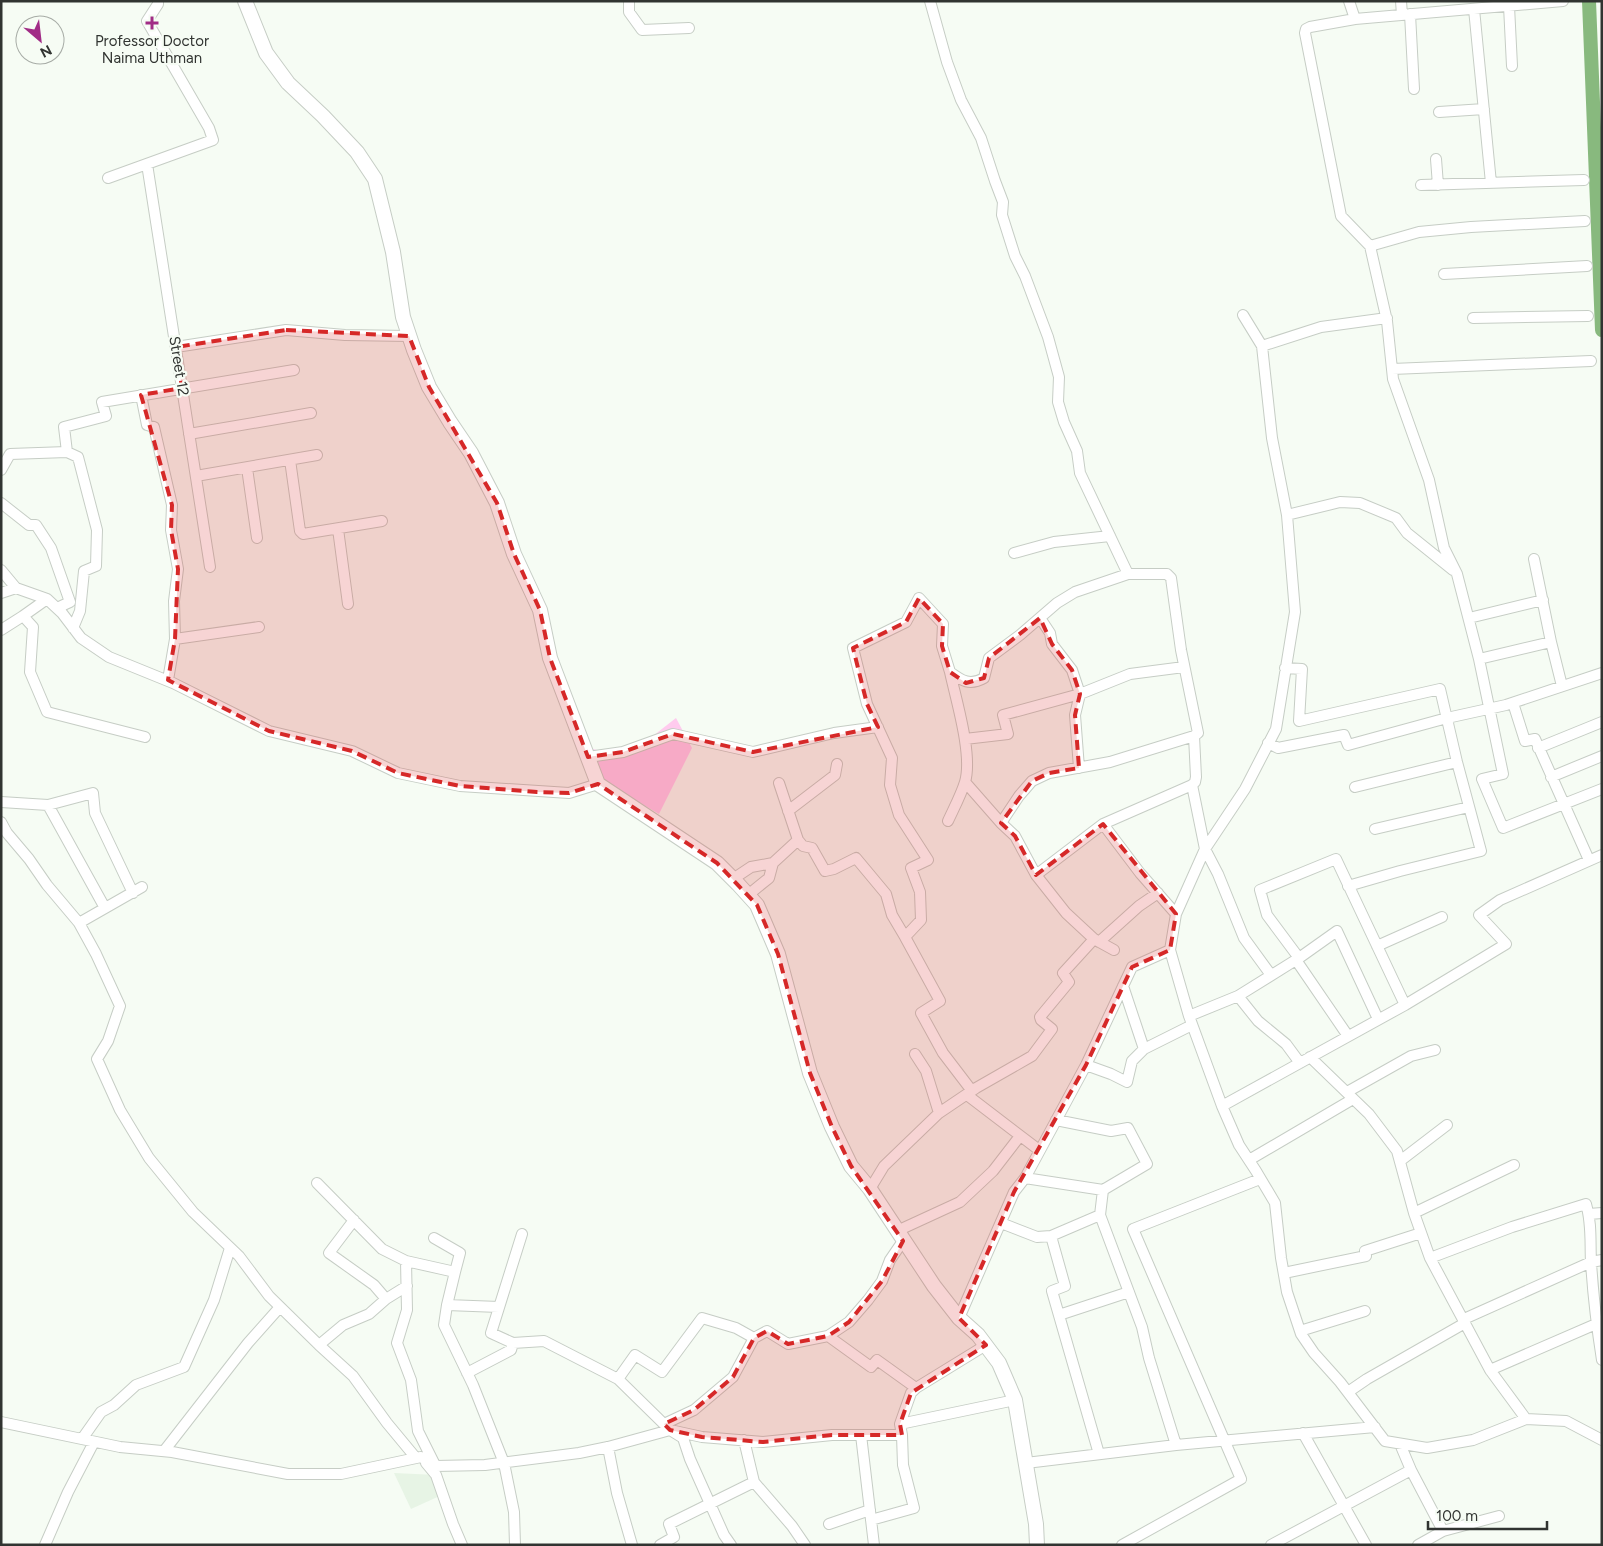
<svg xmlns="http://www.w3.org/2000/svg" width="1603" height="1546" viewBox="0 0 1603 1546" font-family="Figtree,sans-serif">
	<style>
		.built { fill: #e7f4e5 }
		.green { fill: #ffcbee }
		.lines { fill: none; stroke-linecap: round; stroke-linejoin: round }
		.river { stroke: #88b97e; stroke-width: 14 }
		.street-casing { stroke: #c6cdc5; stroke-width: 12 }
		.secondary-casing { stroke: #c6cdc5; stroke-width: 16 }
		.street { stroke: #fff; stroke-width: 10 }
		.secondary { stroke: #fff; stroke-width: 14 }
		.marked { fill: #d62828; fill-opacity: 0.2; stroke: #d62828; stroke-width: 4; stroke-dasharray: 10 6; stroke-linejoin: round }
		.poi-dot { fill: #a12c86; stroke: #f6fcf4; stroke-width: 2 }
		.labels { text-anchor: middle; stroke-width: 4.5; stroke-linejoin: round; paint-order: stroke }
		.poi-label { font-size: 15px; fill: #313431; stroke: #f6fcf4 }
		.street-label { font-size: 15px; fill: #313431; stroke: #f6fcf4 }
	</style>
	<rect width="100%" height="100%" fill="#f6fcf4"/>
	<!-- built -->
	<path class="built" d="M394,1473L437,1475L444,1494L411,1509Z"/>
	<!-- green -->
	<path class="green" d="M676,718L692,748L659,814L605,782L593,749L626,757Z"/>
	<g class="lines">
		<!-- river -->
		<path class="river" d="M1589,1L1602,330"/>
		<!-- street casing -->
		<g class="street-casing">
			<path id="street" d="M629,1V12L642,30L689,28
				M930,1L947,62L961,100L981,138L995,181L1003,202L1002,215L1015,256L1025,276L1048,337L1059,377L1058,402L1064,422L1077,451L1080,473L1128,574H1167L1171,578L1181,650L1198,733L1194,736L1110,762L1049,773L1032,781L1019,796L1001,823
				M1349,1L1355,19
				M1401,1L1402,15
				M1509,6L1512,66
				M1474,9L1491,183
				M1410,14L1414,89
				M1439,112L1484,109
				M1436,159L1438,185
				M147,164L210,567
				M108,178L213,140L209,128L147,21L158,4V1
				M1421,185L1584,180
				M1370,246L1419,232L1471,227L1585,221
				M1444,274L1587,266
				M1243,315L1262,346L1272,438L1287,515L1295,612L1276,729L1245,789L1205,849L1176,914L1170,950L1189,1016L1222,1106L1239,1145L1256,1171L1275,1203L1281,1258L1287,1292L1301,1334L1314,1353L1340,1382L1385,1441L1427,1448L1473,1440L1526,1419L1566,1421L1602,1440
				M1473,318L1588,316
				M1262,346L1321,327L1387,318
				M176,347L286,330L345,335L409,336
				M1392,369L1591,361
				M141,395L147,425L154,427L172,505L171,530L178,569L174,601L175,639L168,680
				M189,434L311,413
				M67,452L78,457L97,530L96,566L84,571L80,611L73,628
				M290,460L300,531L303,534L382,521
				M247,468L257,538
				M1,470L10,454L67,452L64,427L106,416L102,402L294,370
				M196,476L317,455
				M1,503L29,525H36L51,548L70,602L57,608
				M1287,515L1340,502L1360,503L1396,518L1407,533L1453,570
				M338,529L348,604
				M1014,553L1054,542L1110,536
				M1534,559L1551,642L1562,686
				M1,570L16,588L47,599L62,613L81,638L109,657L173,683L269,731L352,751L398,773L460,786L569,793L598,784
				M1,593L16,588
				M47,599L23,616L33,627L30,672L47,712L145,737
				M1040,618L1050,633L1052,644L1072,670L1080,694L1075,715L1079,768
				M1469,618L1543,600
				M1,630L23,616
				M175,639L259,627
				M1551,642L1479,659L1503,774L1482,779L1503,828L1602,789
				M1479,659L1457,574L1444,548L1429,480L1393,379L1387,321L1370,246L1341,216L1305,33L1306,29L1310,27L1355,19L1563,1
				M1285,668L1302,669L1299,721L1440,689L1457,762L1481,851L1400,871L1348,886
				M950,672L942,646L943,624L919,598L906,622L853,648L867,704L892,758L890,785L899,815L928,860L911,868L920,892L921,920L905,937L940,1001L921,1013L943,1053L972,1091
				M1513,703L1525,741L1535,739L1589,860
				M965,739L1008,734L1003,715L1080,694L1130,674L1184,667
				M1268,743L1278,748L1344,735L1348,745L1447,718L1506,705L1602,673
				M1538,748L1602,722
				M588,757L623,752L673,734L753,752L834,733L878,727
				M1551,777L1602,756
				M965,782L1001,823L1015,836L1036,875L1066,913L1094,939L1114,950
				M1192,785L1205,849L1218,874L1244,938L1271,975
				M1355,787L1457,762
				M1,802L48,805L105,908
				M48,805L93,793L95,813L133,893
				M788,811L835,775L837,764
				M948,821C954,808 961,795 965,782C973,755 956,700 950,672C962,681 970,686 984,678L989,658L1020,635L1057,603L1075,592L1128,574
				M1,822L7,833L29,859L47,885L79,923L96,954L120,1006L108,1041L97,1059L120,1110L149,1158L193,1212L239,1256L269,1296L319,1345L343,1325L369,1314L386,1299L407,1286
				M1103,824L1140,873L1176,914
				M1375,829L1469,807
				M798,840L803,846L812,848L825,871L834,869L856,858L886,894L892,915L905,937
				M1036,875L1103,824L1192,785L1195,782L1196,777L1194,736
				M733,879L751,867L773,863
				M748,895L769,878L773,863L798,840L779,783
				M79,923L142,887
				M1099,942L1139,906L1158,893
				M1377,946L1442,917
				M1299,958L1337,931L1378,1019
				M1296,960L1348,1036
				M1238,996L1258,1021L1286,1044L1300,1063
				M1189,1016L1238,996L1299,958L1267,915L1260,890L1336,859L1405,1005
				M1144,1049L1192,1025
				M915,1054L926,1071L939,1113
				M1310,1057L1369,1114L1397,1151L1414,1213L1430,1258L1490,1370L1526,1419
				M1086,1065L1111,1074L1127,1082L1132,1061L1144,1049L1123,986
				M1347,1092L1411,1056L1435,1050
				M967,1095L1039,1150
				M1222,1106L1405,1005L1506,944L1479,915L1500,900L1602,855
				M1056,1120L1111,1131L1128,1128L1147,1164L1103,1190L1100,1215L1142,1327L1149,1358L1176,1445
				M1249,1160L1353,1099
				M1400,1161L1447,1125
				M1025,1178L1103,1190
				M317,1183L382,1249L406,1261L407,1310L397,1343L411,1380L418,1431L435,1465
				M870,1189L884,1166L939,1113L976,1088L1032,1056L1052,1029L1041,1020L1040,1017L1069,982L1063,973L1094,939
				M1414,1213L1514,1165
				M1589,1214L1602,1213
				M354,1220L329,1253L374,1285L386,1299
				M1001,1223L1037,1237L1051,1236L1100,1215
				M897,1231L960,1202L993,1171L1020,1136
				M522,1234L491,1333L513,1343L544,1341L618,1379
				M1051,1236L1065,1286L1052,1291L1099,1454
				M434,1238L460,1253L455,1272
				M1430,1258L1512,1227L1586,1204C1592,1223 1590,1243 1591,1262C1593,1295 1597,1328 1602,1360
				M406,1261L455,1272L447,1305L444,1325L473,1385L504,1463L514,1512L515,1545
				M1284,1273L1366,1256L1365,1251L1421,1233
				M447,1305L499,1307
				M1059,1315L1129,1292
				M959,1318L1014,1192L1025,1178L1086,1065L1132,967L1170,950
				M1464,1319L1591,1262L1602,1260
				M1300,1331L1365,1311
				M828,1336L871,1367L877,1360L916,1388
				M319,1345L353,1376L387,1423L416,1458
				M1490,1370L1596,1324
				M467,1373L511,1350L513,1343
				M1348,1392L1367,1379L1465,1323
				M1,1422L120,1447L172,1452L288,1474H341L421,1457L435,1466L485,1465L579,1453L608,1447L670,1430L702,1437L763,1442L832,1435H902L900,1424L1015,1400
				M664,1424L694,1410L733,1377L754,1338
				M900,1424L911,1393L916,1388L986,1345
				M1303,1433L1366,1545
				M861,1435L874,1545
				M82,1439L101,1412L114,1405L136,1385L184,1367L214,1300L230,1248
				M744,1440L754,1482L792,1526L805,1545
				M1400,1444L1411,1470
				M608,1447L617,1493L632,1545
				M164,1451L248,1343L280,1307
				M426,1463L436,1475L453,1524L462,1545
				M1026,1463L1176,1445L1375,1427
				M871,1520L914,1508L903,1465L902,1435
				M829,1524L870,1510
				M45,1545L68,1492L94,1442
				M660,1545L674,1537L669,1524L754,1482
				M731,1545L724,1535L690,1459L683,1438L670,1430L618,1379L635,1355L662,1372L702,1318L736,1328L754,1338L767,1331L788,1344L828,1336L849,1322L868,1300L882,1281L890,1260L903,1241
				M1122,1545L1241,1479L1133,1229L1260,1179
				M1271,1545L1411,1470L1443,1531
				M1418,1545L1443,1531L1499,1516"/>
		</g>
		<!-- secondary casing -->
		<g class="secondary-casing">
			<path id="secondary" d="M245,1L266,53L288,83L323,116L357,152L375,179L393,252L403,317L414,350L429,387L450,422L471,453L497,503L514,554L540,610L550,658L598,784L717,863L738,884L757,905L778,954L810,1073L832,1127L851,1166L870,1189L934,1286L959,1318L978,1335L999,1363L1015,1400L1036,1524L1037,1545"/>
		</g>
		<!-- street -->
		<use href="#street" class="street"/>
		<!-- secondary -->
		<use href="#secondary" class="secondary"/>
	</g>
	<!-- marked area -->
	<path class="marked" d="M286,330L409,336L429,387L497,503L514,554L540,610L550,658L588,757L623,752L673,734L753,752L878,727L867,704L853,648L906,622L919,598L943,624L942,646L950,672L966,683L984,678L989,658L1040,618L1052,644L1072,670L1080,694L1075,715L1079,768L1049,773L1032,781L1001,823L1015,836L1036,875L1103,824L1176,914L1170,950L1132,967L1086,1065L1014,1192L959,1318L986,1345L911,1393L900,1424L902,1435H832L763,1442L702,1437L670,1430L664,1424L694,1410L733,1377L754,1338L767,1331L788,1344L828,1336L849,1322L882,1281L903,1241L851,1166L832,1127L810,1073L778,954L757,905L717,863L598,784L569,793L537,792L460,786L398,773L352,751L269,731L168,680L175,639L178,569L171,530L172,505L141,395L182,388L176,347Z"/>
	<!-- markers -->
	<path class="poi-dot" d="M149.5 15.5h5v5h5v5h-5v5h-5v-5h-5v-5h5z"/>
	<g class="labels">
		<!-- poi labels -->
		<g class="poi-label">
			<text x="152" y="46">Professor Doctor<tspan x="152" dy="17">Naima Uthman</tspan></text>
		</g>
		<!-- street labels -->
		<g class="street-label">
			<text transform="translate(179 366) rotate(81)" y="5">Street 12</text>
		</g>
	</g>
	<!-- border -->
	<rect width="1603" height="1546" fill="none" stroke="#313431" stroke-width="5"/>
	<!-- north arrow -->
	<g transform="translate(40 40) rotate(152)"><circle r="24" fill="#f6fcf4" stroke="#a7aca6"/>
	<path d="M0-4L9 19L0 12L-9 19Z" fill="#a12c86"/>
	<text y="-8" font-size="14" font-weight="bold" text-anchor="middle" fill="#313431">N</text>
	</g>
	<!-- scale -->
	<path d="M1428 1521v8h119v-8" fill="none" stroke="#313431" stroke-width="2.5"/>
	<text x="1436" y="1521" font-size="15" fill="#313431" stroke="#f6fcf4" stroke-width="4" paint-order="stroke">100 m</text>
</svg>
